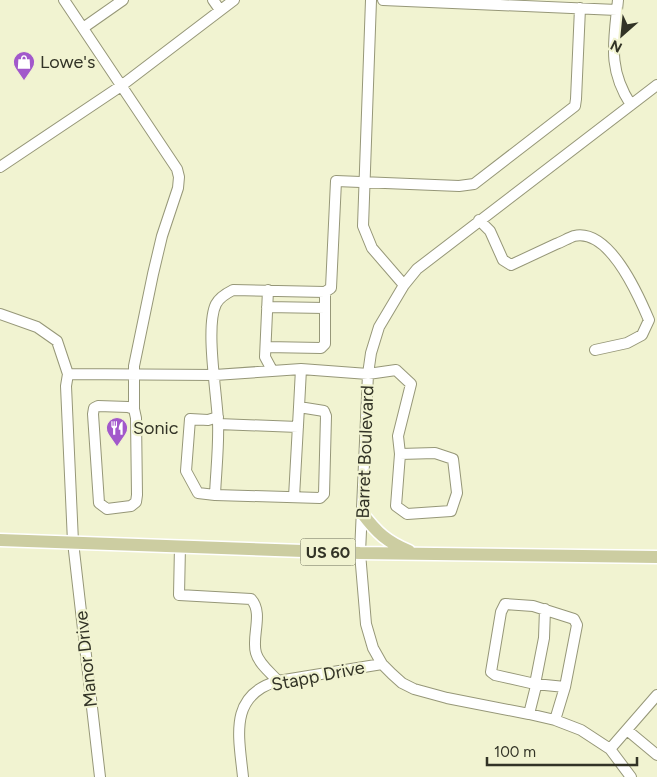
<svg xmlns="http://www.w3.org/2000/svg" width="657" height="777" viewBox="0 0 657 777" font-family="Figtree,sans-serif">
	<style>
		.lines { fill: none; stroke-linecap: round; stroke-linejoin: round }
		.minor-casing { stroke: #969778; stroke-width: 12 }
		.major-casing { stroke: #fff; stroke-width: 15 }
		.minor { stroke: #fff; stroke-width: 10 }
		.major { stroke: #cccda1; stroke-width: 12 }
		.labels { text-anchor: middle; stroke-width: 4.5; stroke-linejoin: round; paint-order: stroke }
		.shield { fill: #f1f3d1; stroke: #6b6d59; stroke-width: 1 }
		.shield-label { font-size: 16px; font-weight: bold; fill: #323326 }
		.poi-label { font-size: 18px; fill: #323326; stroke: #f1f3d1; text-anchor: start }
		.street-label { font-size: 18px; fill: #323326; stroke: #f1f3d1 }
	</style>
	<rect width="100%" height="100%" fill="#f1f3d1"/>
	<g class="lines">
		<!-- minor casing -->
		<g class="minor-casing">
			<path id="minor" d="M64,0L177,169L179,177L178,188L162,236L153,274L134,366V409
				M213,0L220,10
				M371,0L363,226L372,248L404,285
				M383,0L617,10
				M618,0C614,42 607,68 631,105
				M83,28L123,0
				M0,167L121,86L234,0
				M479,220L490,231L503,260L511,265C526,258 541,251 556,244C562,242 568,238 574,236C609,228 638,294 649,320L642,335L627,343L595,350
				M268,290L265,357L272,370
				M267,307L325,308
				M0,314L37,327L57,341L68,374
				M266,347L321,348L325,344V292
				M301,369L299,407L324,411L326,416L324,494L320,498L215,495C216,471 219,446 218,422C217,395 205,326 216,304C219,298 227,293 233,290L325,292L331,288L336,181L459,186L474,184L575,106L576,99L580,8
				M98,406L128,407L134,409L136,418L137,495L136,502L131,506L107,509L99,503L93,414L94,408Z
				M218,424L298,427
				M215,495L198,493L186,471L190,419L208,420L218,417
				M294,497L299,407
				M180,546L179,595L251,599C264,613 251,637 256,653C259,664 271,673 278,681
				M545,609L544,638L535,684L565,687
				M529,714L536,686L535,684L495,675L491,672L501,612L505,604L533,606L574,619L577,625L565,687L555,720
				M627,730L657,755
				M610,749L657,695
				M100,777L73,542L66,386L68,374L215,375L301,369L368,374L396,370L411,384L398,436L400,454L396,506L407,514L451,511L457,493L453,459L435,453L400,454
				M243,777C239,737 228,695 278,681L382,664
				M631,777L610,749L581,730L555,720L529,714L447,698L414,689L402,683L392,674L382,664L373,648L366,624L360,553L368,374L371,353L379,327L404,285L417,269L657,85"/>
		</g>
		<!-- major casing -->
		<g class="major-casing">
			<path id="major" d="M362,513C377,533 387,542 409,551
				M0,540L360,553L657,557"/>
		</g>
		<!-- minor -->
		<use href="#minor" class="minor"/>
		<!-- major -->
		<use href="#major" class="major"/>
	</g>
	<!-- icons -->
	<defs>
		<g id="shop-pin" transform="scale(1.125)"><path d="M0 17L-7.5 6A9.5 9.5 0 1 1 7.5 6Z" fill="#a258cb" stroke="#f1f3d1"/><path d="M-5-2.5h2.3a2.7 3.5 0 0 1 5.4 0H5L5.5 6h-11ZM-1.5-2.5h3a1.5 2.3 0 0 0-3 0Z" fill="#fff"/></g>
		<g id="restaurant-pin" transform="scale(1.125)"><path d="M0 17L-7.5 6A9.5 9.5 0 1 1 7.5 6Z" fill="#a258cb" stroke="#f1f3d1"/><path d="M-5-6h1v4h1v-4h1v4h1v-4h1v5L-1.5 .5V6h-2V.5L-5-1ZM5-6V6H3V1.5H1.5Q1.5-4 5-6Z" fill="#fff"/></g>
	</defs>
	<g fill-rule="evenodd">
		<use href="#shop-pin" x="24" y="62"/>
		<use href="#restaurant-pin" x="117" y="428"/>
	</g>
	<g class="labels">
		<!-- shield labels -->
		<rect class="shield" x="300.5" y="538.5" width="55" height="27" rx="4"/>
		<g class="shield-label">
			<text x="328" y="558">US 60</text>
		</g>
		<!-- poi labels -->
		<g class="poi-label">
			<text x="40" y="68">Lowe's</text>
			<text x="133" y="434">Sonic</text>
		</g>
		<!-- street labels -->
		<g class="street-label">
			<text transform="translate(365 452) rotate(-88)" y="6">Barret Boulevard</text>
			<text transform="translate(86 659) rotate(-96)" y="6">Manor Drive</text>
			<text transform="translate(318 676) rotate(-11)" y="6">Stapp Drive</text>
		</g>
	</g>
	<!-- north arrow -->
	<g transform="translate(622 35) rotate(207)" stroke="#f1f3d1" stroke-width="4" paint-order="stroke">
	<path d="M0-4L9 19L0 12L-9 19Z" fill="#323326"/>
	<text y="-8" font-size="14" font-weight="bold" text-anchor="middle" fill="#323326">N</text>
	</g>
	<!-- scale -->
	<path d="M487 757v8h150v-8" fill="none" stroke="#323326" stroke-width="2.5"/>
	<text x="494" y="757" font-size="15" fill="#323326" stroke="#f1f3d1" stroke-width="4" paint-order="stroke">100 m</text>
</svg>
